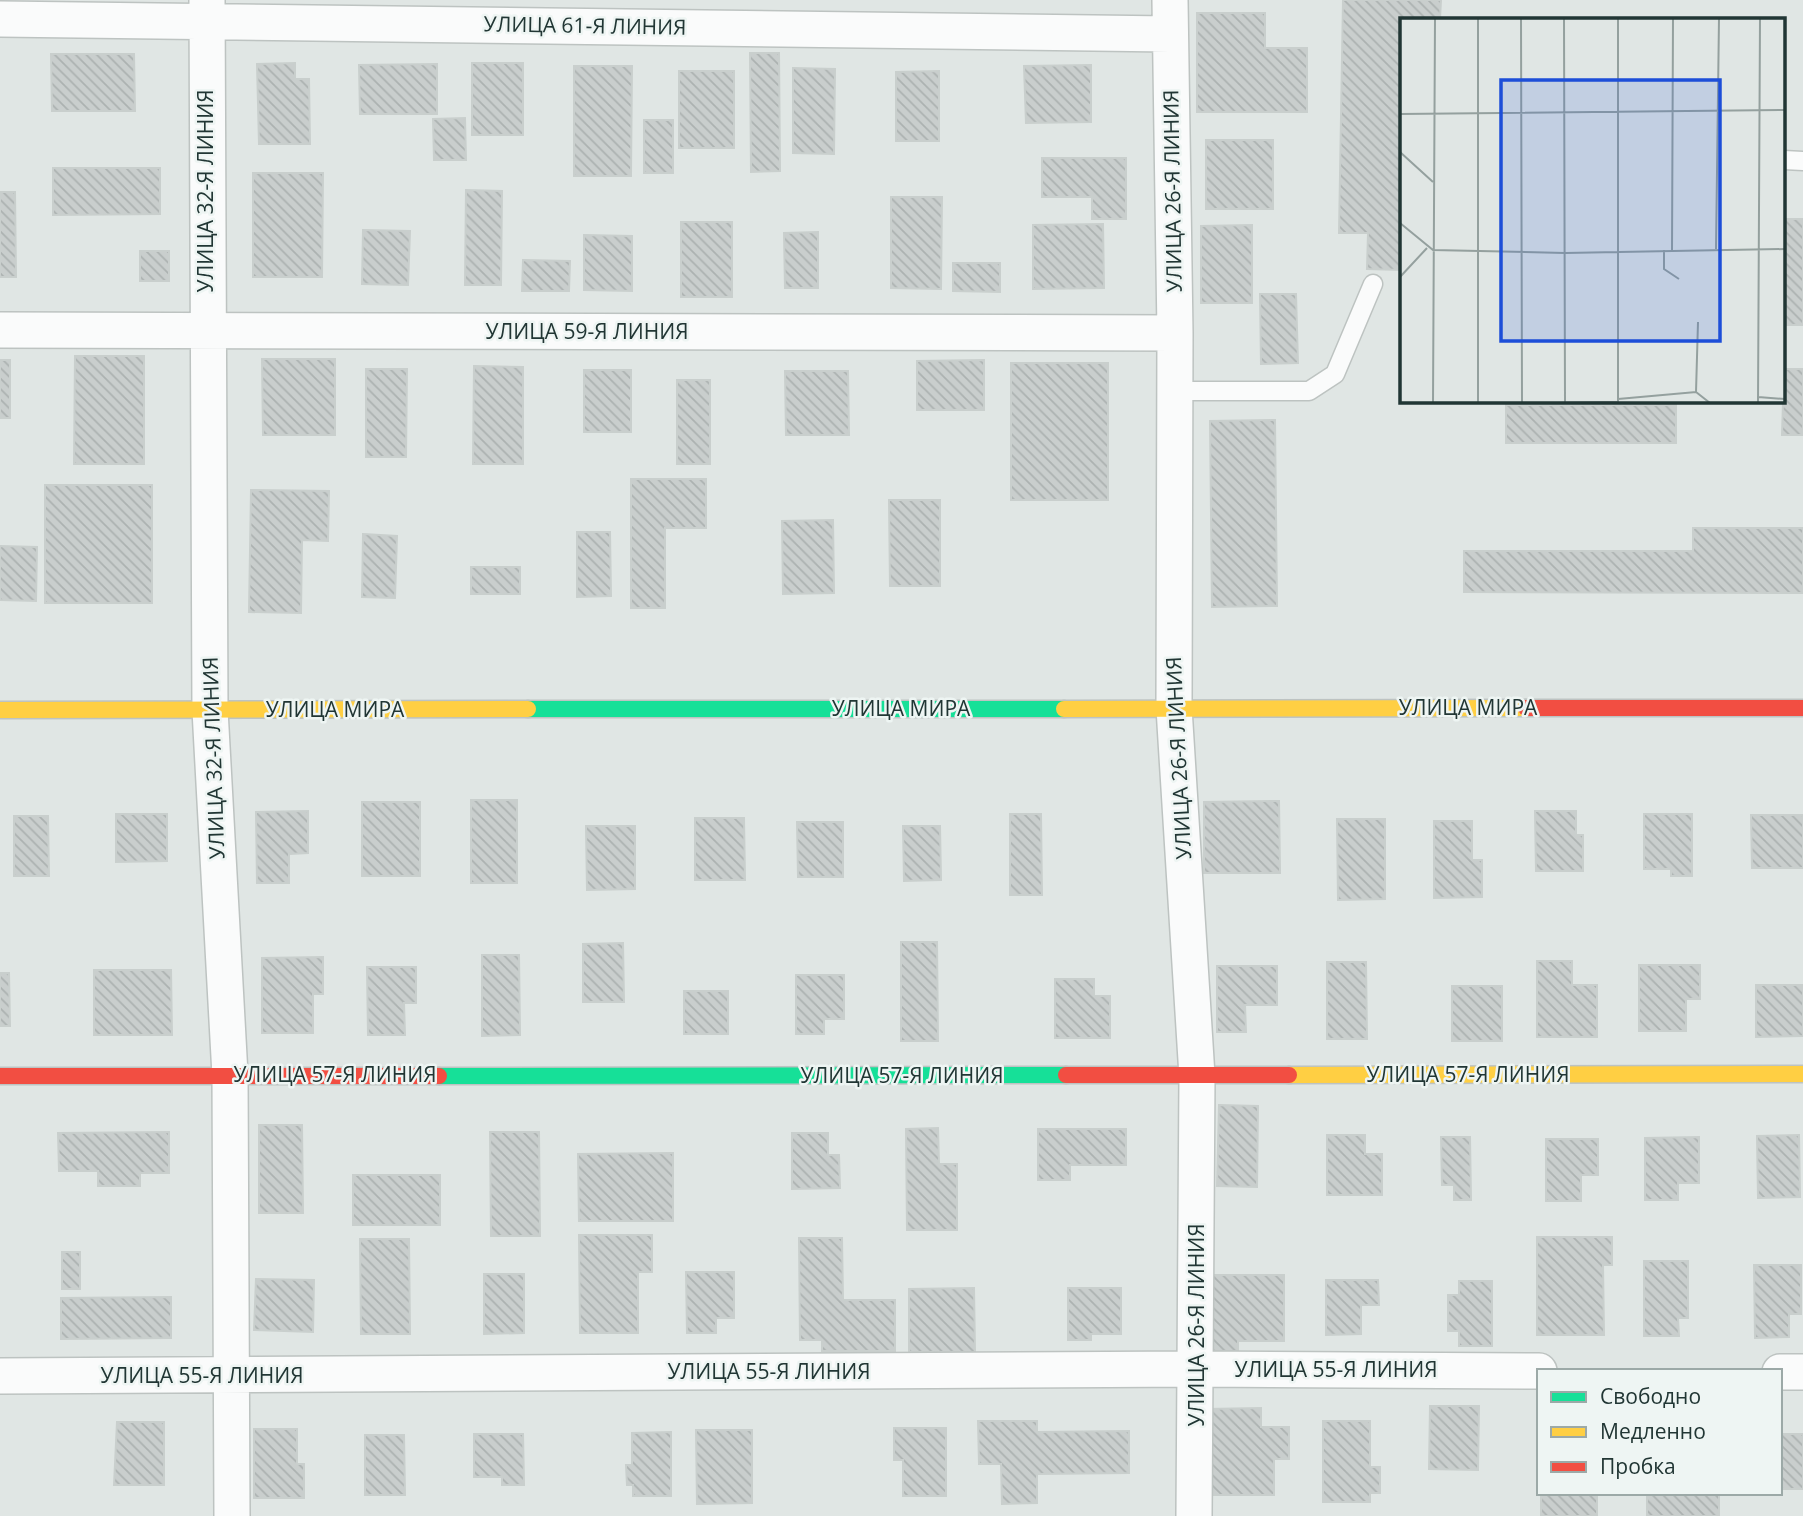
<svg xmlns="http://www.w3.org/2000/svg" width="1803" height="1516" viewBox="0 0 1803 1516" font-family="'Open Sans',sans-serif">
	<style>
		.building { fill: url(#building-back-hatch); stroke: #c9cfcd; stroke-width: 2 }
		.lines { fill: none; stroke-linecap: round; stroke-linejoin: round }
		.lane-casing { stroke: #bdc3c1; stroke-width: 21 }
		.street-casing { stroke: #bdc3c1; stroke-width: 38 }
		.fast-casing { stroke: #bdc3c2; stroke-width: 19 }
		.slow-casing { stroke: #bdc3c2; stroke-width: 19 }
		.jam-casing { stroke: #bdc3c2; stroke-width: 19 }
		.lane { stroke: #fafbfb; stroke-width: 18 }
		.street { stroke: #fafbfb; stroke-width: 35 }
		.fast { stroke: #16e098; stroke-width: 16 }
		.slow { stroke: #ffcf43; stroke-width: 16 }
		.jam { stroke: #f24e42; stroke-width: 16 }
		.labels { text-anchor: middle; stroke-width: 5; stroke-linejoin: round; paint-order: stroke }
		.street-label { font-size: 21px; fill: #213634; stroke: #eef5f3 }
		.inset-road { fill: none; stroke: #94a09e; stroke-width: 2 }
		.view { fill: #1d4ed8; fill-opacity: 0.15; stroke: #1d4ed8; stroke-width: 3.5 }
		.inset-edge { fill: none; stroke: #213634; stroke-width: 3.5 }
	</style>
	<defs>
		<pattern id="building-back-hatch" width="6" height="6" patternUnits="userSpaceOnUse" patternTransform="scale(1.75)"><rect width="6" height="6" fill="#c9cecd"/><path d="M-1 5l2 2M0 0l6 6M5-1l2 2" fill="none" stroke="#acb2b1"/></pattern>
	</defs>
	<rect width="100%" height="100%" fill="#e0e6e4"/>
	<!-- building -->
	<path class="building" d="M1343,0H1441L1440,19H1402V270L1367,269L1368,233H1339Z
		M1197,13H1265V48H1307V112H1197Z
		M750,53H779L780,171L751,172Z
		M51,54H134L135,111H52Z
		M295,63V79H309L310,144H259L257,64Z
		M472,63H523V135H472Z
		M437,64V114H360L359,65Z
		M1091,65V122L1026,123L1024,66Z
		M574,66H632L631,176H574Z
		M793,68L835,69L834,154L793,153Z
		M679,71H734V148H679Z
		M939,71V141H896V72Z
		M465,118L466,160H434L433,119Z
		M644,120H673V173H644Z
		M1206,140H1273V209H1206Z
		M1042,158H1126V219H1092V197H1042Z
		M53,168H160V214L53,215Z
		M253,173H323L322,277H253Z
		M466,190L502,191L501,285H465Z
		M0,192H15L16,277H0Z
		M891,197H942L941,289L891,288Z
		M1784,219H1803V325H1784Z
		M681,222H732V297H681Z
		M1103,224L1104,288L1033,289V225Z
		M1252,225V303H1201V226Z
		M363,230L410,231L408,285L362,284Z
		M818,232V288H785L784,233Z
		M584,235L632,236V291L584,290Z
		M140,251H169V281H140Z
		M523,260L570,261L569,291H522Z
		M953,263H1000V292L953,291Z
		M1260,294H1296L1298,363L1261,364Z
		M75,356H144V464H74Z
		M262,359H335V435H263Z
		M0,360H10V418H0Z
		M984,360V410H917V361Z
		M1011,363H1108V500H1011Z
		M474,366L523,367V464H473Z
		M366,369H407L406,457H366Z
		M1784,369H1803V435H1782Z
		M584,370H631V432H584Z
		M785,371H848L849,435H786Z
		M677,380H710V464H677Z
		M1506,405H1676V443H1506Z
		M1275,420L1277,606L1212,607L1210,421Z
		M631,479H706V528H665V608H631Z
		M45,485H152V603H45Z
		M251,490L329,491L328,541L302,540L301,613L249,612Z
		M889,500H940V586H890Z
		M833,520L834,593L783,594L782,521Z
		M1693,528H1803V593L1464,592V551H1693Z
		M577,532H610L611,596L577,597Z
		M363,534L397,536L395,598L362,597Z
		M0,546L37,547L36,601L0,600Z
		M471,567H520V594H471Z
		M471,800H517V883H471Z
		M1279,801L1280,873H1204V802Z
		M362,802H420V876H362Z
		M308,811V853L289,854V883H257L256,812Z
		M1535,811H1576V835H1583V871H1536Z
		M116,814H167V861L116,862Z
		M1010,814H1041L1042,895H1010Z
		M1644,814H1692V876H1671V869H1644Z
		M1751,815H1803V868H1752Z
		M14,816H48L49,876H14Z
		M695,818H744L745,880H695Z
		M1337,819H1385V899L1338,900Z
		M1434,821H1472V860H1482V897L1434,898Z
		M797,822H843V877H798Z
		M586,826H635V889L587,890Z
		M903,826H940L941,880L904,881Z
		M901,942H937L938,1041H901Z
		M623,943L624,1002H583V944Z
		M482,955H519L520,1035L482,1036Z
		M323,957V994H313V1033H262V958Z
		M1537,961H1572V985H1597V1037H1537Z
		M1327,962H1366L1367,1039H1327Z
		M1639,965H1700V999H1686V1031H1639Z
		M1217,966H1277V1005H1245L1246,1032H1217Z
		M367,967H416V1003H404L405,1035H368Z
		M94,970H171L172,1035H94Z
		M0,973H9L10,1026H0Z
		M796,975H844V1019H824V1034H796Z
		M1055,979H1094V996H1110V1038H1055Z
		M1756,985H1803V1036L1756,1037Z
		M1452,986H1502V1041H1452Z
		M684,991H728V1034H684Z
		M1219,1105L1258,1106L1257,1187L1217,1186Z
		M259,1125H302L303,1213H259Z
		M938,1128L939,1164H957V1230H907L906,1129Z
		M1038,1129H1126V1165H1070V1180H1038Z
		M169,1132V1173H140V1186H98V1171H59L58,1133Z
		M490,1132H539L540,1236H491Z
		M792,1133H828V1155H839L840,1188L792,1189Z
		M1327,1135H1365V1154H1382V1195H1327Z
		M1799,1135L1800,1197L1758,1198L1757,1136Z
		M1441,1137H1470L1471,1200H1454V1185H1442Z
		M1699,1137V1183H1678V1200H1645V1138Z
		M1546,1139H1598V1175H1581V1201H1546Z
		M673,1153V1221H579L578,1154Z
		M353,1175H440V1225H353Z
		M579,1235H652V1272H638V1333H580Z
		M1537,1237H1612V1265H1603L1604,1335H1537Z
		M799,1238H842L843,1300H895V1351H822V1340H800Z
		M360,1239H409L410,1334H361Z
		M62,1252H80V1289H62Z
		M1644,1261H1688V1318H1678L1679,1336H1644Z
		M1754,1265H1801V1314H1789V1337L1755,1338Z
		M686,1272H734V1318H716V1333H687Z
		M484,1274H524V1333L484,1334Z
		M1208,1275H1284V1341H1238V1351H1209Z
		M256,1279L314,1280L313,1332L254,1330Z
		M1326,1280H1378L1379,1305H1361V1334L1326,1335Z
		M1459,1281H1492V1346H1459V1331H1448V1295H1459Z
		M974,1288L975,1352H909V1289Z
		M1068,1288H1121V1334H1091V1340H1068Z
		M171,1297V1338L61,1339V1298Z
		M1430,1406H1479L1478,1470L1429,1469Z
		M1261,1408V1427H1289V1459H1274V1495H1208L1207,1409Z
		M978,1421H1037V1432L1129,1431V1473L1037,1474V1503L1002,1504L1001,1464H979Z
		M1323,1421H1370V1467H1380V1493H1370V1502H1323Z
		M117,1422H164V1485H114Z
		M894,1428H946V1496H903V1460H894Z
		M254,1429H297V1464H304V1498H254Z
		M696,1430H752V1503L697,1504Z
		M671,1432V1496H633V1485H627L626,1465H632V1433Z
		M474,1434H523L524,1485H502V1477H474Z
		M1780,1434H1803V1489H1780Z
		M365,1435H404L405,1495H365Z
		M1541,1493H1597V1516H1541Z
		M1647,1493H1719V1516H1647Z"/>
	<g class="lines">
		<!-- lane casing -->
		<g class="lane-casing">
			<path id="lane" d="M1784,160L1803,161
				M1175,391H1309L1335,374L1373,284"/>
		</g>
		<!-- street casing -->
		<g class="street-casing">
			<path id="street" d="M207,0L210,710L230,1075L232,1516
				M1170,0L1175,333L1174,708L1197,1076L1194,1516
				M0,19L1170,34
				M0,330L1175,333
				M1780,1372H1803
				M0,1376L1197,1369L1539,1371"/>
		</g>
		<!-- fast casing -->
		<g class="fast-casing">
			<path id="fast" d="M528,709H1064
				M439,1076L1066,1075"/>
		</g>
		<!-- slow casing -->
		<g class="slow-casing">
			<path id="slow" d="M1064,709L1526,708
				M0,710L528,709
				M1289,1075L1803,1074"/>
		</g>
		<!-- jam casing -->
		<g class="jam-casing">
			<path id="jam" d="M1526,708H1803
				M1066,1075H1289
				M0,1076H439"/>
		</g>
		<!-- lane -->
		<use href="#lane" class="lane"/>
		<!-- street -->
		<use href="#street" class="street"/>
		<!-- fast -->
		<use href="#fast" class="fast"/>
		<!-- slow -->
		<use href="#slow" class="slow"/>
		<!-- jam -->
		<use href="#jam" class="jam"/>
	</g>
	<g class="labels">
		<!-- street labels -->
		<g class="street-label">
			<text transform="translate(585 26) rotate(1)" y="7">УЛИЦА 61-Я ЛИНИЯ</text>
			<text transform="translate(206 191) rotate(-90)" y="7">УЛИЦА 32-Я ЛИНИЯ</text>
			<text transform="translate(1173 191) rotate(-91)" y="7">УЛИЦА 26-Я ЛИНИЯ</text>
			<text x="587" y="339">УЛИЦА 59-Я ЛИНИЯ</text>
			<text x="1468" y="715">УЛИЦА МИРА</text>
			<text x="901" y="716">УЛИЦА МИРА</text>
			<text x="335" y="717">УЛИЦА МИРА</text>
			<text transform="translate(214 758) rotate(-92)" y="7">УЛИЦА 32-Я ЛИНИЯ</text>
			<text transform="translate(1179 758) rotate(-93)" y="7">УЛИЦА 26-Я ЛИНИЯ</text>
			<text x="335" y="1082">УЛИЦА 57-Я ЛИНИЯ</text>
			<text x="1468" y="1082">УЛИЦА 57-Я ЛИНИЯ</text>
			<text x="902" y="1083">УЛИЦА 57-Я ЛИНИЯ</text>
			<text transform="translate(1197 1325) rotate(-90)" y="7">УЛИЦА 26-Я ЛИНИЯ</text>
			<text x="1336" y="1377">УЛИЦА 55-Я ЛИНИЯ</text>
			<text x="769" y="1379">УЛИЦА 55-Я ЛИНИЯ</text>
			<text x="202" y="1383">УЛИЦА 55-Я ЛИНИЯ</text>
		</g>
	</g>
	<!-- overview -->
	<g transform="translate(1400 18)">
		<rect width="385" height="385" fill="#e0e6e4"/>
		<path class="inset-road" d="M121,0L122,385M164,0L165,385M0,96L385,92M0,134L33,164M0,205L33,232L165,235L385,231M316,231L319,0M264,232V251L279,261M272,232L273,0M0,259L27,230M296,374L298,304M358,379L385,381M218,381L296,374L310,385M33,385L35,0M78,385V0M156,385L218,384M218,385V0M358,385L360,0"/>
		<path class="view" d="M101,62H320V323H101Z"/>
		<rect width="385" height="385" class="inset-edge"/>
	</g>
	<!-- legend -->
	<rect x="1537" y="1369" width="245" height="126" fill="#eef5f3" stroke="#9ca9a7" stroke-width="2"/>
	<rect x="1551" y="1392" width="35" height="10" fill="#16e098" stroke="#9ca9a7" stroke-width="2"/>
	<text x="1600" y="1404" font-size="21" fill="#213634">Свободно</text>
	<rect x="1551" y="1427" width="35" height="10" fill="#ffcf43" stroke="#9ca9a7" stroke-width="2"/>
	<text x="1600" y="1439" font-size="21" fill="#213634">Медленно</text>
	<rect x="1551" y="1462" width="35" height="10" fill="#f24e42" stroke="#9ca9a7" stroke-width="2"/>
	<text x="1600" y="1474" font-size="21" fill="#213634">Пробка</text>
</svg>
